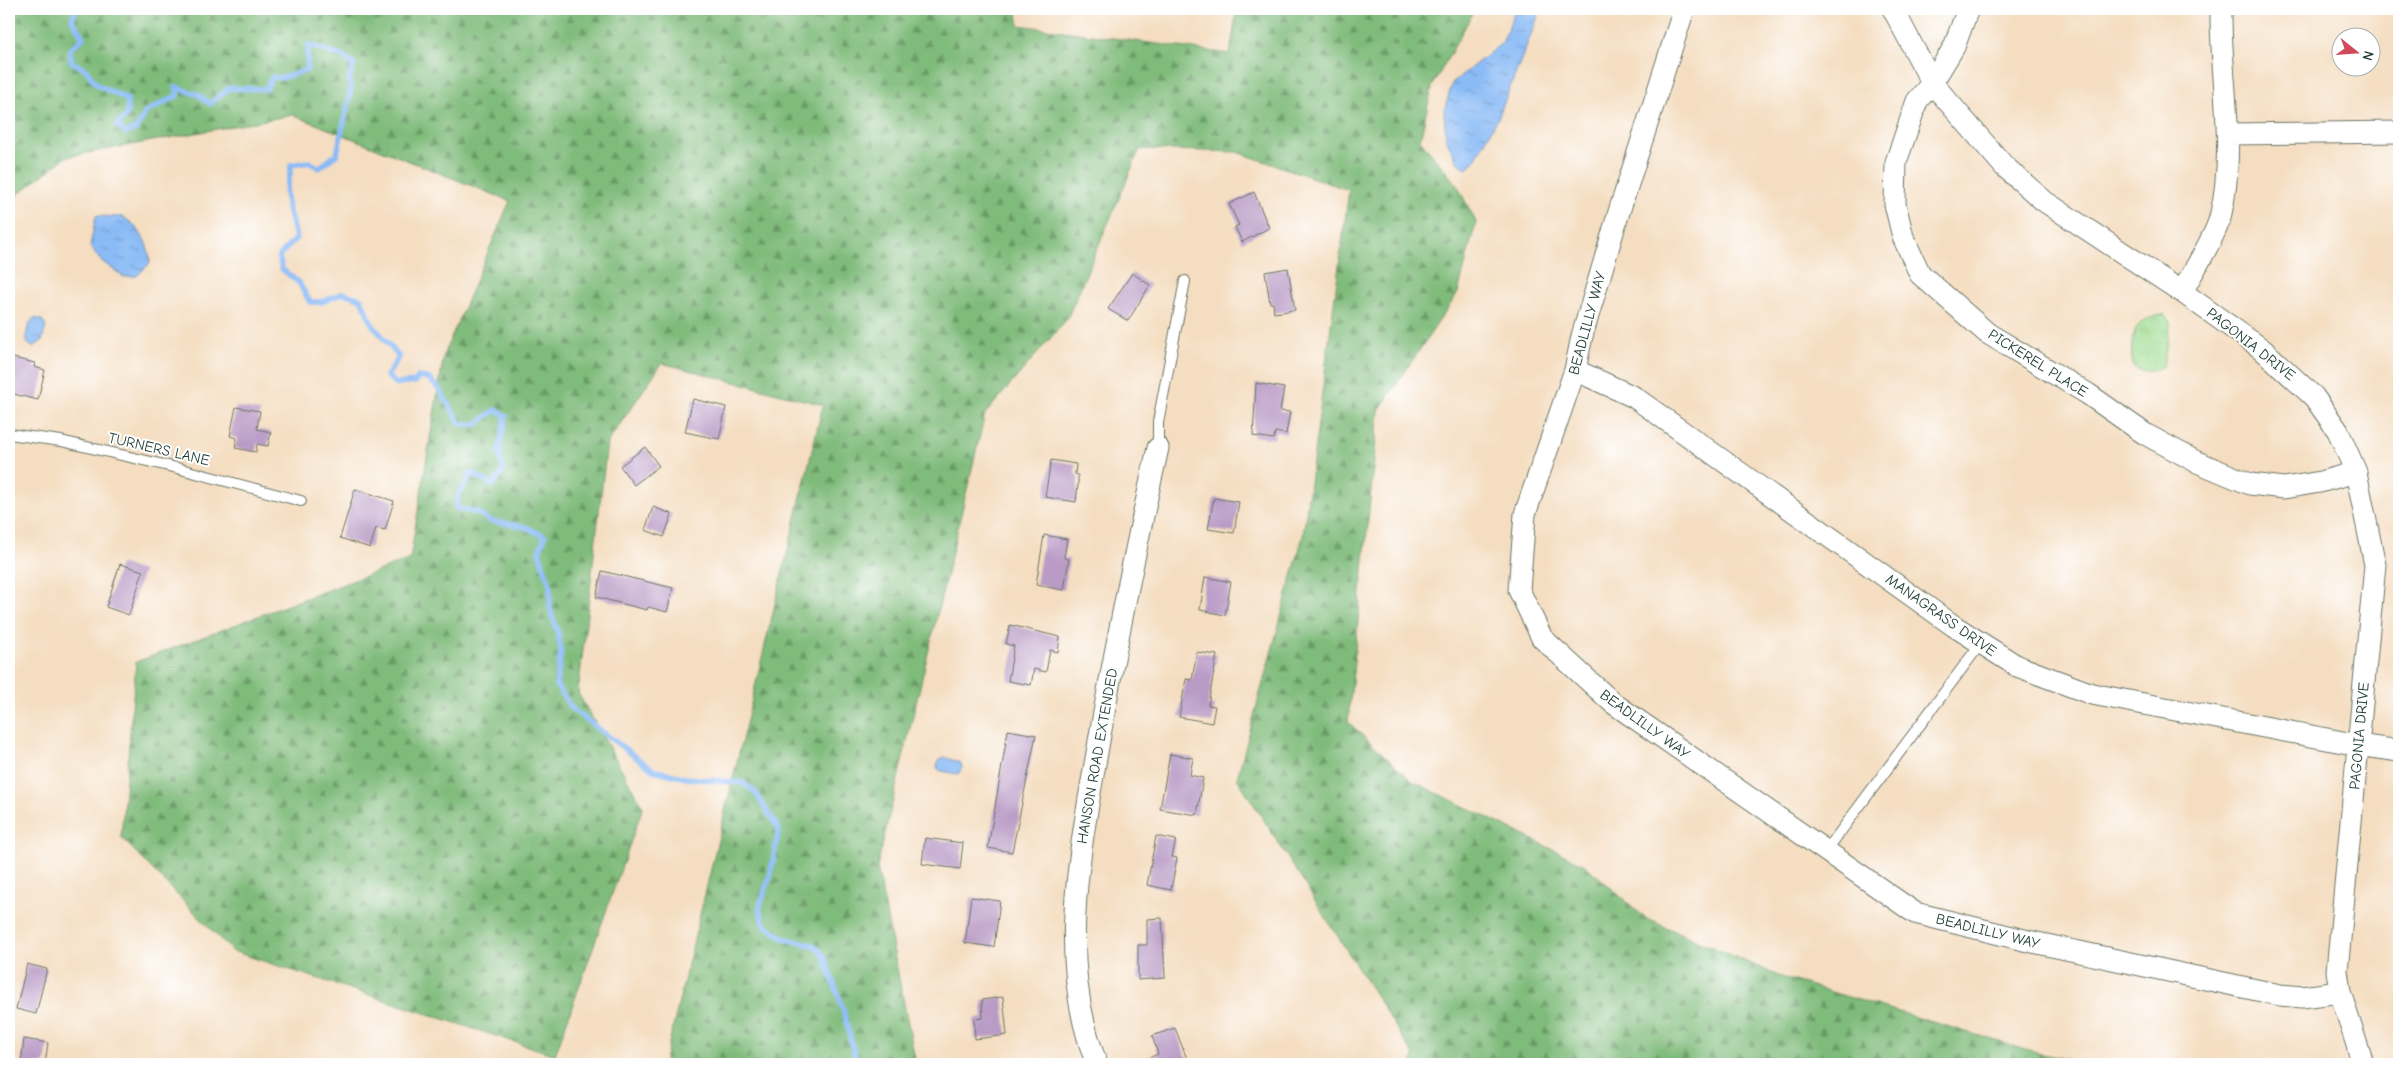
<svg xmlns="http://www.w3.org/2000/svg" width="2408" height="1073" viewBox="0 0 2408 1073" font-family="'Comic Neue',sans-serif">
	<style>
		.forest { fill: url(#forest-firs); stroke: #4f7c57 }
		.park { fill: url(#park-crowns); stroke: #5f8c62 }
		.water { fill: url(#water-ripples); stroke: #547c95 }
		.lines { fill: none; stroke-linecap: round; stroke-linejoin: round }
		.stream { stroke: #8abbf6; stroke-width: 5.5 }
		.building { fill: #b99bc6 }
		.service-casing { stroke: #6a7565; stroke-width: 12 }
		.minor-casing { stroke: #6a7565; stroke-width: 23 }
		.service { stroke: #fff; stroke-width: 10 }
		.minor { stroke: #fff; stroke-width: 21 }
		.labels { text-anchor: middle; stroke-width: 4; stroke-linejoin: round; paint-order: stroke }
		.street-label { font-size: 15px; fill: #1f3d34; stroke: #fff }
	</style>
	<defs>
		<pattern id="forest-firs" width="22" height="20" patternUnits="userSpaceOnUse" patternTransform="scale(1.25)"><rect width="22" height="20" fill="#7fbb7a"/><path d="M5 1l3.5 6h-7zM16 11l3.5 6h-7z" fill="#679965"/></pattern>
		<pattern id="park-crowns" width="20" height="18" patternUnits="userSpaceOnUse" patternTransform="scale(1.25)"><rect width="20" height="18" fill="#9fdb8f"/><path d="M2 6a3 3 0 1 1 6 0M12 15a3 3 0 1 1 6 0" fill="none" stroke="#88bd7c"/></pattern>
		<pattern id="water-ripples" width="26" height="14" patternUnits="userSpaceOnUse" patternTransform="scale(1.25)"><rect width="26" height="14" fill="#8abbf6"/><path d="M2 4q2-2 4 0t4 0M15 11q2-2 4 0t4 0" fill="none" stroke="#7099c8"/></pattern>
	</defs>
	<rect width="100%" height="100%" fill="#fff"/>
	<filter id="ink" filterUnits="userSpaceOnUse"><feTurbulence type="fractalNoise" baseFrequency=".02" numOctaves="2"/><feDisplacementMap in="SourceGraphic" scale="10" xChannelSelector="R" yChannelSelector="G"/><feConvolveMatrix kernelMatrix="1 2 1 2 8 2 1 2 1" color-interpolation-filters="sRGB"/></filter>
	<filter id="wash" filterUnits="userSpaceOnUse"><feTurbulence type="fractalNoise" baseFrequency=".0096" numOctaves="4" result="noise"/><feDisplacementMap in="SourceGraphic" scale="20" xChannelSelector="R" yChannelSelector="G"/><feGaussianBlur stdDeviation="1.12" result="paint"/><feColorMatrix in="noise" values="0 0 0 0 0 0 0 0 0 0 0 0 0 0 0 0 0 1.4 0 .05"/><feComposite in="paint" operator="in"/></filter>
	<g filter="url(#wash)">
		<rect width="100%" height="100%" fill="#f4ddc0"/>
		<!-- forest -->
		<path class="forest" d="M9,9H1016L1019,25L1230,54L1237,9H1475L1432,87L1420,140L1457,185L1476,222L1458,293L1379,410L1348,722L1412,781L1585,865L1645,918L1781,977L2037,1053L2093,1064H1412L1414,1056L1237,778L1303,536L1349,190L1237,152L1140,149L1067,319L985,414L877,867L916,1064H664L823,405L662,363L607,443L578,693L643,807L555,1055L232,951L121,837L136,662L410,559L444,354L510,201L293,115L66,157L9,201Z"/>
		<!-- park -->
		<path class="park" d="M2165,314L2170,321V326L2163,366C2153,372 2142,374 2132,365C2131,334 2131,320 2165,314Z"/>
		<!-- water -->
		<path class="water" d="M1516,9H1541L1498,118L1473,163L1466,168L1457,162L1446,138L1444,112L1452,83L1502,43Z
			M96,216L123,217C140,227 149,244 150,263L137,276L124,277L100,260L90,246Z
			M34,318L42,320L46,326L42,341L33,347L28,344C25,336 27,324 34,318Z
			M944,757L961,763L962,768L958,774L941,771L937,768L938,761Z"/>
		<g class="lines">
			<!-- stream -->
			<path class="stream" d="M76,9L72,19L83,38L70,49L71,61L86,70L97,85L127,99V115L117,125L126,133L136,129L146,112L178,95L176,87L199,95L210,104L229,88L266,89L272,77L282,78L307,70L308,45L342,56L354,65L349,78L351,89L337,154L319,168L309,162L291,165C291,175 287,183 286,192C285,207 294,223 296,238L279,256L282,269L299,283L310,302H322L343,293L361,299L372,324L399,357L387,376L396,384L415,382L418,377L428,378L438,388L461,424H478L488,415L497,410L506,416L499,449L503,471L493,485L471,473C466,489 457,488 456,508L478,513L490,521L525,527L545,536L539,552L550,585V609L558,634L561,652L556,685L572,709L653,770L686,778L743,783L754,791L779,829L770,876L759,908L764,924L783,938L815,946L824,956L842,1006L857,1064"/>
		</g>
		<g id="blocks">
			<!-- building -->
			<path class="building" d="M1254,192L1269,228L1242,242L1235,227L1239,225L1229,204Z
				M1288,268L1295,310L1274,313L1273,303H1270L1265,272Z
				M1132,273L1150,285L1128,321L1108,309Z
				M9,357L35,363L34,367L45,370L38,400L9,393Z
				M1256,383L1284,388L1280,411L1290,412L1286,434L1275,432L1274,439L1253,436Z
				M693,399L726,407L719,439L685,432Z
				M236,407L260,411L257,429L271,432L268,446L257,444L256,452L235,448L237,438L230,436Z
				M645,447L659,466L634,485L620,466Z
				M1051,460L1076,464L1075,474L1078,475V485L1076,502L1045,497Z
				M355,489L394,501L385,530L376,528L370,548L340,538Z
				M1214,498L1239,502L1234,533L1208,529Z
				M653,507L672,514L664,537L645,530Z
				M1044,535L1067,539L1064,558L1069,559L1064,590L1036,585Z
				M120,564L143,571L129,615L106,607Z
				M602,571L673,588L667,612L648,607L647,610L596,597Z
				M1205,577L1231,582L1225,615L1200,610Z
				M1010,625L1060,637L1058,652L1050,650L1046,672L1034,669L1031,685L1008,681L1014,646L1006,644Z
				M1197,652L1217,655L1208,705L1215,706L1212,723L1179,717L1186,679L1192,680Z
				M1008,730L1036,735L1012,852L988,848Z
				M1170,754L1193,758L1190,775L1203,778L1197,815L1160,809Z
				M1156,836L1176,840L1172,857L1177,858L1171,890L1147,885Z
				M925,838L963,843L960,869L922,864Z
				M971,897L1000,901L994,947L965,943Z
				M1162,918L1165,978L1138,980V945H1147V919Z
				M27,964L47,969L36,1014L16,1009Z
				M1003,997L1007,1035L975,1039L974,1019L983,1018L982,1000Z
				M1175,1028L1189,1064H1134L1158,1054L1152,1036Z
				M24,1039L48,1043L45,1064H21Z"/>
		</g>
	</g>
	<g filter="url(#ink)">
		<use href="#blocks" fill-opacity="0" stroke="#6a7565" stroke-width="1"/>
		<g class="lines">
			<!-- service casing -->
			<g class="service-casing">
				<path id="service" d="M9,434L61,441L177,468L301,501
					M1158,448V422L1185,281
					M1826,851L1981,643"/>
			</g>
			<!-- minor casing -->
			<g class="minor-casing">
				<path id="minor" d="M1684,9L1618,215L1582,336L1575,370L1525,514L1519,590L1542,638L1613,703L1915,913L2028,941L2280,995L2302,997L2340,992
					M1893,9L1932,83L2004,166L2044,201L2182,292L2262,349L2314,397L2338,431L2356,472L2375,565L2337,971L2340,992L2363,1064
					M1968,9L1954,47L1932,83L1917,101L1896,162L1895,204L1903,237L1920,274L1987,333L2088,394L2145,434L2195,461L2250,484L2284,488L2320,482L2356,472
					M2229,134L2399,132
					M2182,292C2192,273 2215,237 2220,218C2237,148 2220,79 2221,9
					M1575,370L1634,397L1954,626L2017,666L2092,694L2358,745L2399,751
					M1097,1064C1055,960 1081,847 1099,741C1116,643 1136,546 1158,448"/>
			</g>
			<!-- service -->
			<use href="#service" class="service"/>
			<!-- minor -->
			<use href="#minor" class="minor"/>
		</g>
	</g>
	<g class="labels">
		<!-- street labels -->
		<g class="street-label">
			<text transform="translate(1587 323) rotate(-75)" y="5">BEADLILLY WAY</text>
			<text transform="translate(2251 344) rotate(38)" y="5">PAGONIA DRIVE</text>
			<text transform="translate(2038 363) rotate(32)" y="5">PICKEREL PLACE</text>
			<text transform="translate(159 449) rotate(13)" y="5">TURNERS LANE</text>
			<text transform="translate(1941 615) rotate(35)" y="5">MANAGRASS DRIVE</text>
			<text transform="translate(1645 724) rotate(36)" y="5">BEADLILLY WAY</text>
			<text transform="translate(2359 736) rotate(-85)" y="5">PAGONIA DRIVE</text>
			<text transform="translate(1097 756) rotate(-80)" y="5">HANSON ROAD EXTENDED</text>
			<text transform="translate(1988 931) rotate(14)" y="5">BEADLILLY WAY</text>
		</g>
	</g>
	<!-- margin -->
	<rect width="2408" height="1073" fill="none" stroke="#fff" stroke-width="30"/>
	<!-- north arrow -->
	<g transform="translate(2356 52) rotate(107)"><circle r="24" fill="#ffffff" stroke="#a5b1ae"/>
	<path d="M0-4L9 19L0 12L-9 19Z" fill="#d1495b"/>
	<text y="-8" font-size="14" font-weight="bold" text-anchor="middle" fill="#1f3d34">N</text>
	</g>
</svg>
